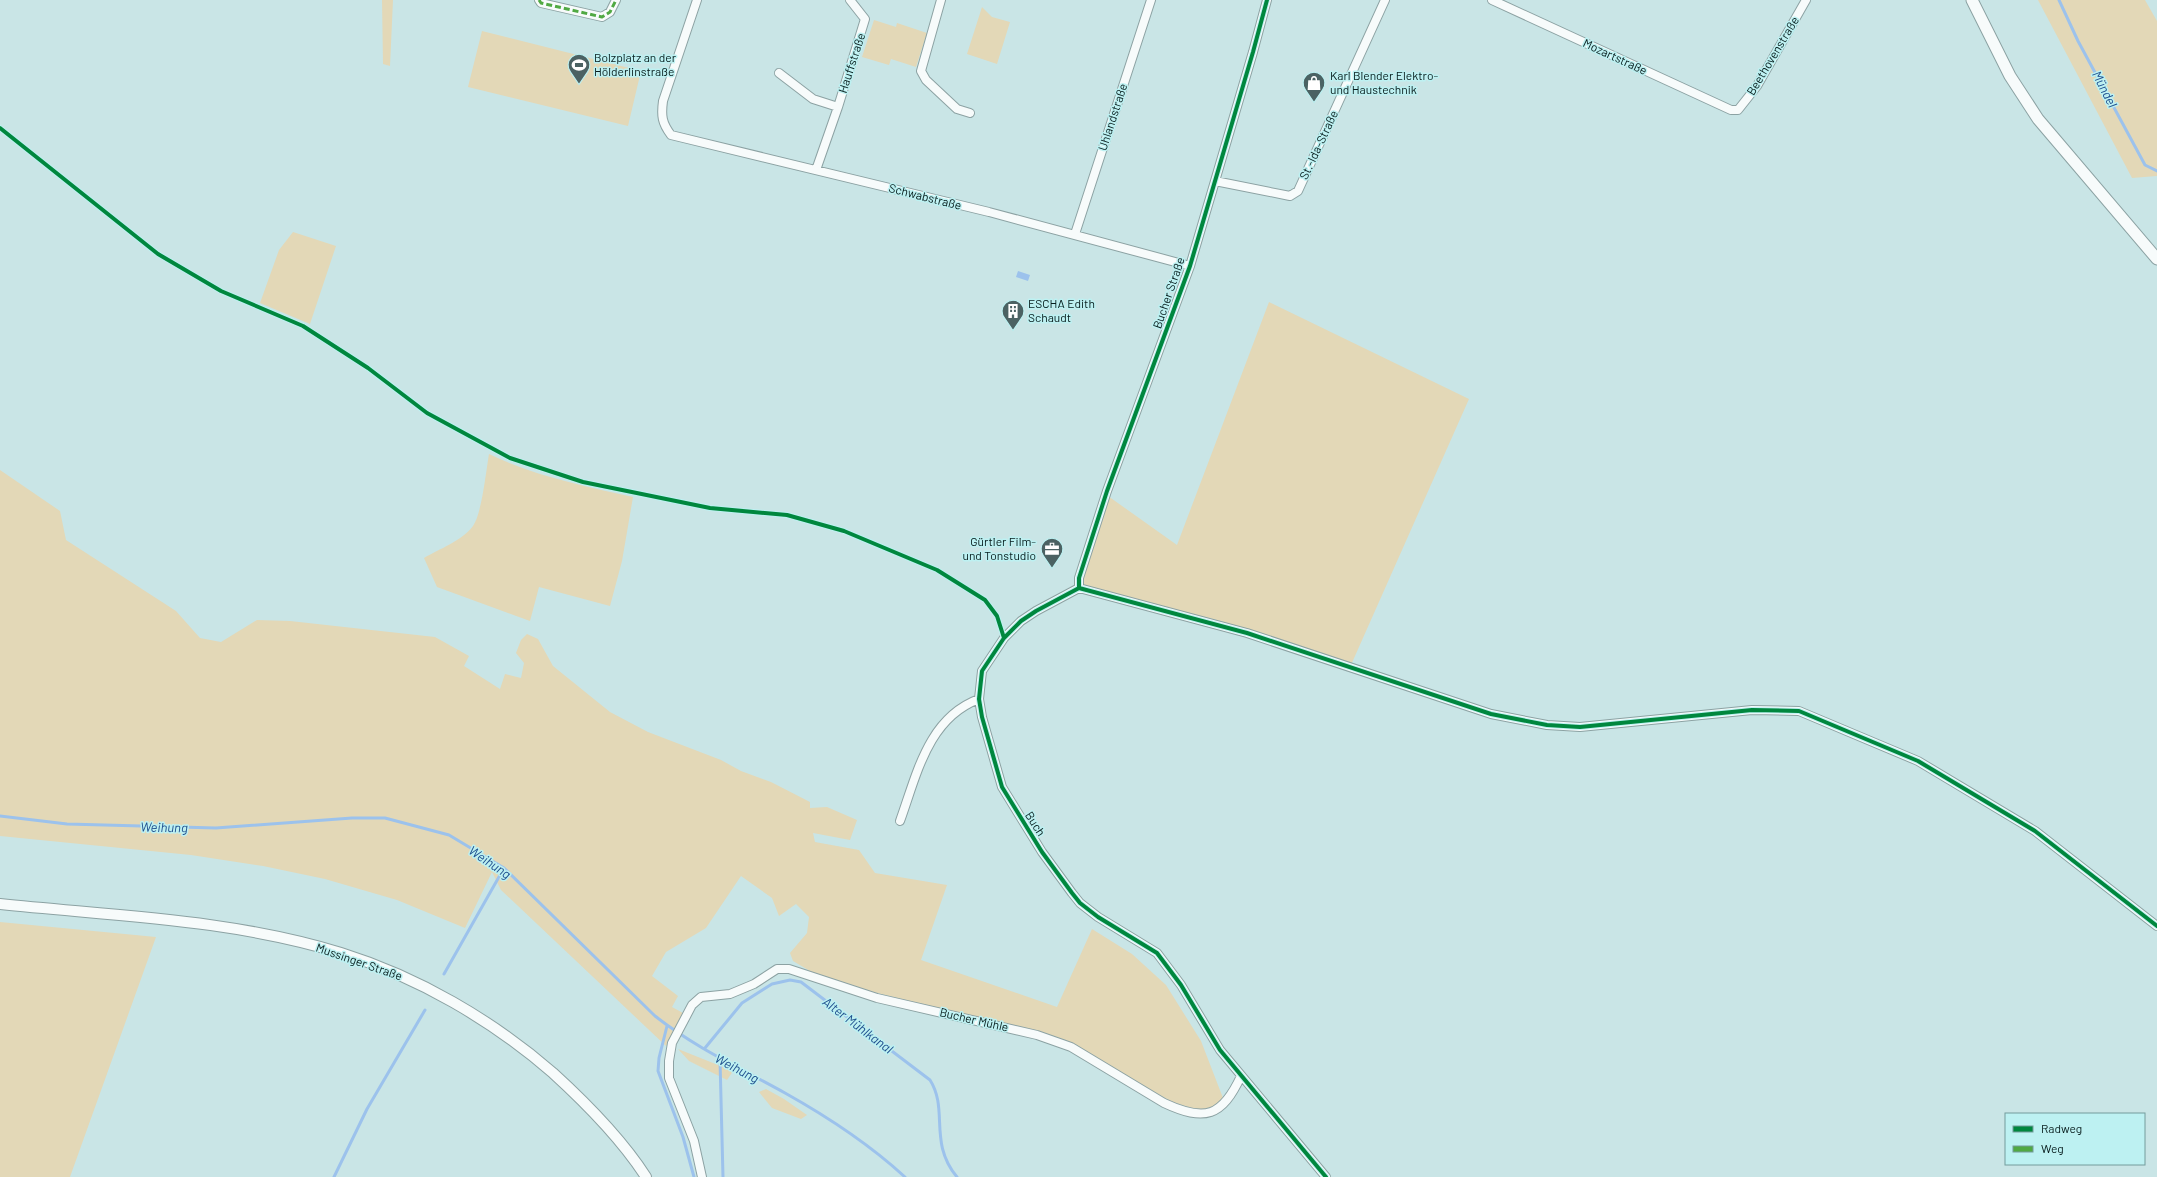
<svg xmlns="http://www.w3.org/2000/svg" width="2157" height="1177" viewBox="0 0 2157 1177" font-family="Barlow,sans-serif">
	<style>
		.green { fill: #e3d8b7 }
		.water { fill: #9cc2ec }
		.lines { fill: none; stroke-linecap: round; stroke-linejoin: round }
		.stream { stroke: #9cc2ec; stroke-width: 3 }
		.minor-casing { stroke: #8ca2a3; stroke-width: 10 }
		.tertiary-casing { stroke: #8ca2a3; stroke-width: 12 }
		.secondary-casing { stroke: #8ca2a3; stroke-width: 13 }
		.minor { stroke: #f7fbfb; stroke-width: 8 }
		.tertiary { stroke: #f7fbfb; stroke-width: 10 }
		.secondary { stroke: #f7fbfb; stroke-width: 11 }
		.quiet { stroke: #50a943; stroke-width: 3; stroke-dasharray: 6 3; stroke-linecap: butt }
		.cycleway-casing { stroke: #bdf1f2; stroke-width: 6 }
		.cycleway { stroke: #00873e; stroke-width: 4 }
		.labels { text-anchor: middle; stroke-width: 3; stroke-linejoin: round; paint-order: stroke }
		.street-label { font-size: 12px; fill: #071c1c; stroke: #bdf1f2 }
		.poi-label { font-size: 12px; fill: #071c1c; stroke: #bdf1f2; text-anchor: start }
		.water-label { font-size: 13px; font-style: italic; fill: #204f8e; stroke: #bdf1f2 }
	</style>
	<rect width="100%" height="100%" fill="#c9e5e6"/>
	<!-- green -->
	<path class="green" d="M382,0H393L390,66L383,64Z
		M2038,0H2145L2157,21V176L2132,178Z
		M982,7L992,17L1010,22L997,64L967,54Z
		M874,20L896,27L897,23L927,33L916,67L891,59L889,65L862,57Z
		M482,31L641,71L628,126L468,87Z
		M293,232L336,246L310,324L260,303L279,250Z
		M1269,302L1469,399L1351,665L1221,621L1089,590L1082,582L1108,496L1177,545Z
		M489,454C534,476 584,486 633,497L622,561L610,606L539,587L530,621L437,587L424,558C439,549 462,541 473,526C482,513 486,471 489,454Z
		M0,470L60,511L66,540L176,611L200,638L221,642L257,620L290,621L435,637L469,656L464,666L500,689L505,674L521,678L524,663L516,653L521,640L527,634L538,639L553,666L610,712L648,732L721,760L741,771L771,782L810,802V808L827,807L857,820L850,840L813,833L815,842L859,850L875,873L947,885L921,960L1057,1007L1092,929L1132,954L1166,985L1201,1041L1223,1098L1215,1107L1203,1111L1188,1107L1172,1102L1115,1070L1039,1033L873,992L815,974L793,961L790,953L807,933L809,917L796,904L779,916L772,898L741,876L706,928L666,952L652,976L678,996L672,1007L683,1013L666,1046L501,890L492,872L465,928L397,900L325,879L263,866L191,855L0,836Z
		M0,922L156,937L70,1177H0Z
		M678,1049L733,1071L727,1080L689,1061Z
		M766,1089L784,1099L807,1115L801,1119L772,1108L759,1092Z"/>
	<!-- water -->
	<path class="water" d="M1018,271L1030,275L1028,281L1016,277Z"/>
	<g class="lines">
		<!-- stream -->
		<path class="stream" d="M2059,0L2078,41L2145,165L2157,171
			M0,816L67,824L216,828L352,818H385L449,835L504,868L655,1016C696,1048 740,1068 785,1093C828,1117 869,1144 905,1177
			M444,974L504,868
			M667,1026L659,1058L658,1071L683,1137L694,1177
			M705,1048L742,1003L772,984L790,980L801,982L930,1080C949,1110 928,1142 957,1177
			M720,1060L723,1177
			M334,1177L367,1109L425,1010"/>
		<!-- minor casing -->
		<g class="minor-casing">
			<path id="minor" d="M539,0L541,3L602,17L610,12L616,0
				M697,0L663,101C661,116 662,123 671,135L989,212L1190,266
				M941,0L921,71L926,80L957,109L970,113
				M1492,0L1731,110H1738L1757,86L1806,0
				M779,73L813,99L838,107L816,170
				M838,107L865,19L850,0
				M1215,181L1290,196L1298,191L1385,0
				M1075,234L1151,0
				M1079,588L1247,633L1491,714L1547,725L1580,727L1752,710L1799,711L1918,761L2035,831L2157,926
				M1079,588L1036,611L1021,621L1004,638L982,671L979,699L982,717L1002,787L1042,852L1072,893L1080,903L1098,917L1157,953L1181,985L1220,1050L1326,1177
				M1079,588V578L1107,491L1190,266L1253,52L1267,0
				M900,821C917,774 928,718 979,699
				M702,1177L694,1141L669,1078V1061L672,1043L692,1005L701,997L730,994L754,984L777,969H789L877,998L1037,1035L1071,1047L1164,1103C1205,1122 1222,1117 1241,1076"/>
		</g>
		<!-- tertiary casing -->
		<g class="tertiary-casing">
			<path id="tertiary" d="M0,904C114,916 231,919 341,953C418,977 492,1020 553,1073C587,1104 621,1138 646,1177"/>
		</g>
		<!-- secondary casing -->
		<g class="secondary-casing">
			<path id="secondary" d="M1972,0L2010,76L2038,119L2157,259"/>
		</g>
		<!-- minor -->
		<use href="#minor" class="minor"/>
		<!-- tertiary -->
		<use href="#tertiary" class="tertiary"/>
		<!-- secondary -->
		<use href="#secondary" class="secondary"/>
		<!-- quiet -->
		<path class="quiet" d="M539,0L541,3L602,17L610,12L616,0"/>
		<!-- cycleway casing -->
		<g class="cycleway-casing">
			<path id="cycleway" d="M0,128L158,254L221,291L303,326L368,368L427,413L510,458L583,482L710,508L787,515L844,531L937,570L985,600L997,616L1004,638
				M1079,588L1247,633L1491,714L1547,725L1580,727L1752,710L1799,711L1918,761L2035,831L2157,926
				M1079,588L1036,611L1021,621L1004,638L982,671L979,699L982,717L1002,787L1042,852L1072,893L1080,903L1098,917L1157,953L1181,985L1220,1050L1326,1177
				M1079,588V578L1107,491L1190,266L1253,52L1267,0"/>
		</g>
		<!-- cycleway -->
		<use href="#cycleway" class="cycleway"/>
	</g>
	<!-- icons -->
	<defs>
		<g id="stadium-pin" transform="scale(1.15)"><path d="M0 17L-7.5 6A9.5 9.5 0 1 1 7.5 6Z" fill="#4b6263" stroke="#bdf1f2"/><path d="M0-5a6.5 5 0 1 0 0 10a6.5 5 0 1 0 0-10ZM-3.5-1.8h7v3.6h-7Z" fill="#fff"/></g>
		<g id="shop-pin" transform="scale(1.15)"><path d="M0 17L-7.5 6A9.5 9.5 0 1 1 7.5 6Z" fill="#4b6263" stroke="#bdf1f2"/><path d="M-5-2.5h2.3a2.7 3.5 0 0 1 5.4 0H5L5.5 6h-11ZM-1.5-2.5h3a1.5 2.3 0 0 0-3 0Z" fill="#fff"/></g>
		<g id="building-pin" transform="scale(1.15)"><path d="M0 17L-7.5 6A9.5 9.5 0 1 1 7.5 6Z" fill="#4b6263" stroke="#bdf1f2"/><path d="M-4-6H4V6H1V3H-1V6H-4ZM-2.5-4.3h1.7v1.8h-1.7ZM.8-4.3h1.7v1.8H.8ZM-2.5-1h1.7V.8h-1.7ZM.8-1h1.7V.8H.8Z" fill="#fff"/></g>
		<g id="office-pin" transform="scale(1.15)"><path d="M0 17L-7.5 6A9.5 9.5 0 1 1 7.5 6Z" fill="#4b6263" stroke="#bdf1f2"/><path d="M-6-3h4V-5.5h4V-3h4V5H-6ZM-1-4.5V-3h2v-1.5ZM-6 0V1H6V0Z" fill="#fff"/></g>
	</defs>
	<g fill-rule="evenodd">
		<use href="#stadium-pin" x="579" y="65"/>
		<use href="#shop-pin" x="1314" y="83"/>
		<use href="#building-pin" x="1013" y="311"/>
		<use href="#office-pin" x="1052" y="549"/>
	</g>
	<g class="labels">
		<!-- street labels -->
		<g class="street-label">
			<text transform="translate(1773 56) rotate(-59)" y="4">Beethovenstraße</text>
			<text transform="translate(1615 57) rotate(25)" y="4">Mozartstraße</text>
			<text transform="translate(852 63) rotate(-72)" y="4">Hauffstraße</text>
			<text transform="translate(1113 117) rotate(-72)" y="4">Uhlandstraße</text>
			<text transform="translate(1319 145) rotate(-65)" y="4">St.-Ida-Straße</text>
			<text transform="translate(925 197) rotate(14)" y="4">Schwabstraße</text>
			<text transform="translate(1169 293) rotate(-71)" y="4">Bucher Straße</text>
			<text transform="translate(1035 824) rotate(57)" y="4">Buch</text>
			<text transform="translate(359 962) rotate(19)" y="4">Mussinger Straße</text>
			<text transform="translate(974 1020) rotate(13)" y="4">Bucher Mühle</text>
		</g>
		<!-- poi labels -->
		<g class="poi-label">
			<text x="594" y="62">Bolzplatz an der<tspan x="594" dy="14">Hölderlinstraße</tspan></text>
			<text x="1330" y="80">Karl Blender Elektro-<tspan x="1330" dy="14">und Haustechnik</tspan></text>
			<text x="1028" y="308">ESCHA Edith<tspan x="1028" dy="14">Schaudt</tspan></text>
			<text x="1036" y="546" text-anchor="end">Gürtler Film-<tspan x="1036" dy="14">und Tonstudio</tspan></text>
		</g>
		<!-- water labels -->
		<g class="water-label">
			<text transform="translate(2105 89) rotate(63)" y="5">Mündel</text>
			<text transform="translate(164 827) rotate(1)" y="5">Weihung</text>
			<text transform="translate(490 862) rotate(34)" y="5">Weihung</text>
			<text transform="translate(858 1025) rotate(37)" y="5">Alter Mühlkanal</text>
			<text transform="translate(737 1068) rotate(28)" y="5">Weihung</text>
		</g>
	</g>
	<!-- legend -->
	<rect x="2005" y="1113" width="140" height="52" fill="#bdf1f2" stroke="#749c9c"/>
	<rect x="2013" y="1126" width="20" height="6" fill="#00873e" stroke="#749c9c"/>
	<text x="2041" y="1133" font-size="12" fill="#071c1c">Radweg</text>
	<rect x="2013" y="1146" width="20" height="6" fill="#50a943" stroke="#749c9c"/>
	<text x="2041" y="1153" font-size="12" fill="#071c1c">Weg</text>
</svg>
